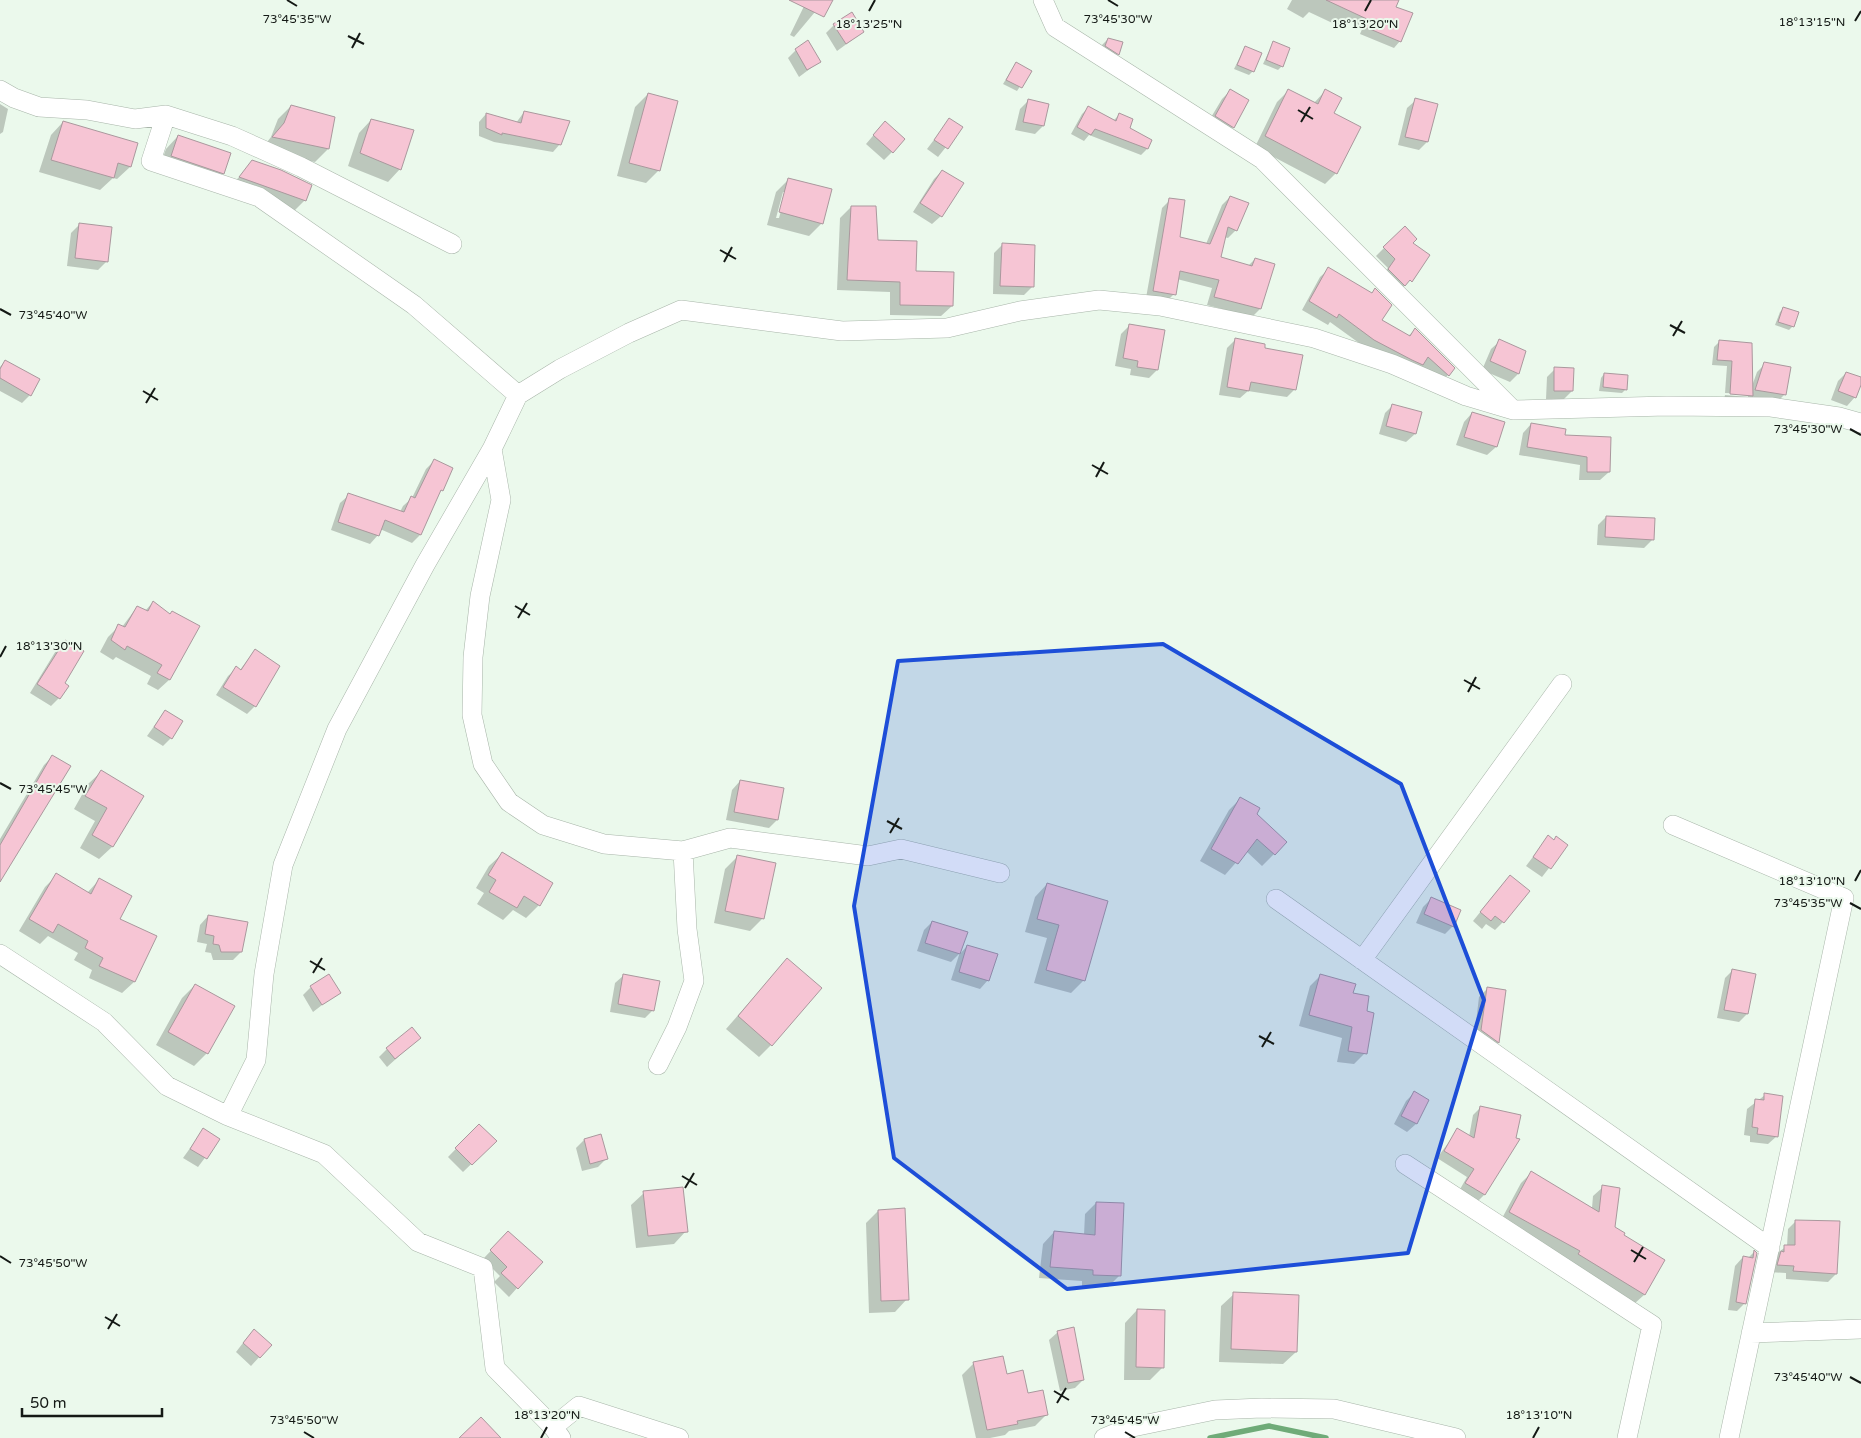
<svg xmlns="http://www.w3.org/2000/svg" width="1861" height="1438" viewBox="0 0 1861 1438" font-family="'Varela Round',sans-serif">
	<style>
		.shadow { fill: #0003; fill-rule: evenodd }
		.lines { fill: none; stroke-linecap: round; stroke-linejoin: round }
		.stream { stroke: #6fab78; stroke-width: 5.5 }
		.building { fill: #f6c5d4; stroke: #aa989d }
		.minor-casing { stroke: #a8b5a9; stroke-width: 20 }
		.minor { stroke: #fff; stroke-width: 19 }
		.marked { fill: #1d4ed8; fill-opacity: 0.2; stroke: #1d4ed8; stroke-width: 4; stroke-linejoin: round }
		.ticks { fill: none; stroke: #141915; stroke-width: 2 }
		.ticks-label { font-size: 12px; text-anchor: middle; fill: #141915; stroke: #ebf9ec; stroke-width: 4; stroke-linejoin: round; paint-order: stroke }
	</style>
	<rect width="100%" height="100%" fill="#ebf9ec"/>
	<!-- shadow -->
	<path class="shadow" d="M807,0H825L794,37L790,35Z
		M1292,0H1398L1395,8L1400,41L1394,48L1360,34L1363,27L1351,21L1343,28L1309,12L1303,18L1287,9Z
		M834,25L863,32L837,51L826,33Z
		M1108,39L1118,54L1110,62L1100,47Z
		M1273,43L1282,66L1278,70L1263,64Z
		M1245,47L1253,71L1249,75L1234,69Z
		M796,50L819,62L799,77L788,58Z
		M1016,63L1030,71L1017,91L1003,84Z
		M1230,91L1233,127L1225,135L1207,124L1222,99Z
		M1288,91L1314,103L1325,91L1336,173L1325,184L1255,147L1277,102Z
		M648,94L659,170L646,183L617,176L635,107Z
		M1416,100L1427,142L1419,150L1398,145L1407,108Z
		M1028,101L1043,126L1035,134L1015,130L1020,109Z
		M0,104L8,109L3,132L0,134Z
		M291,106L334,118L328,149L315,162L261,150L271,137L278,119Z
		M1088,108L1113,121L1119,115L1128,129L1147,149L1141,155L1089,135L1084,141L1071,134L1082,114Z
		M524,112L560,144L553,152L494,142L479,136V122L486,114L516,123Z
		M371,120L400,169L388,182L348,166L359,133Z
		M949,120L961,128L938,157L927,149Z
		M63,122L130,167L117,179L113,178L100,190L39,172L51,135Z
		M877,131L892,152L884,160L866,144Z
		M178,136L223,173L210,186L159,168L166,149Z
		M253,162L305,200L292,213L227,190Z
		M942,171L962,184L941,216L932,224L913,212L934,179Z
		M789,179L822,223L809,236L767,225L776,192ZM783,192H786L779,218H776Z
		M1230,197L1236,230L1228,238L1224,237L1219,258L1248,266L1255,259L1260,309L1252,317L1207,305L1212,288L1177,279L1174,294L1166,302L1146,298L1162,208L1170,200L1179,238L1206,244L1222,205Z
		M851,207L876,242L915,272L952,306L941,316L890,315V292L837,290L840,218Z
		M79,225L107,261L98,270L67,266L71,233Z
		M1411,243L1428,256L1402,289L1381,278L1388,268L1376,256L1384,248Z
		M1003,244L1033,286L1024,295L993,294L994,253Z
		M1329,269L1381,320L1408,336L1415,330L1448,375L1440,383L1421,366L1414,373L1366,348L1330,322L1328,325L1302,310L1320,277Z
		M1784,308L1793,326L1789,330L1775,325L1780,312Z
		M1129,326L1157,370L1149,378L1130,375L1131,369L1115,366L1121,334Z
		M1235,340L1263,349L1295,389L1287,397L1248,391L1240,398L1219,395L1227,348Z
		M1500,341L1518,374L1510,382L1482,370L1491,349Z
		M1720,341L1752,386L1757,372L1765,364L1785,394L1776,403L1724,400L1725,395L1748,397V394L1725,393L1727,366L1712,365L1714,347Z
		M5,361L30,395L22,403L0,391V367Z
		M1555,369L1572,391L1564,399H1546L1547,377Z
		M1846,373L1861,379L1855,397L1847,406L1831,400L1838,381Z
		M1604,374L1626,389L1622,393L1599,391L1601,378Z
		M1393,405L1420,413L1415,434L1406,442L1379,434L1385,413Z
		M1472,413L1503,423L1496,447L1487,455L1456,445L1464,422Z
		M1531,424L1563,437L1609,472L1600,480H1579L1580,465L1519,455L1523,433Z
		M434,461L442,490L437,494L420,535L412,543L380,529L378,535L370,544L331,530L340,503L349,495L400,512L403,506L412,498L426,469Z
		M1606,517L1653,539L1644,548L1597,545L1598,525Z
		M153,602L169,615L198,627L169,680L158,690L147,684L151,676L116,657L113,660L100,652L108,637L119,626L122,627L137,607L145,611Z
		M65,641L63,684L59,698L51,706L30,693L57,649Z
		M255,650V706L247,714L216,695L228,676L237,668L240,670Z
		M165,711L171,738L163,746L147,736Z
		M52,757L0,880V839L44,765Z
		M101,772L142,796L112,847L99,859L80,848L95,821L74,809L88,784Z
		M740,781L777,820L769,828L726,820L732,790Z
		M1241,798L1274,854L1262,866L1246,851L1225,875L1200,861L1229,810Z
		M1548,837L1567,845L1542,877L1526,866Z
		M502,854L539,905L526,918L513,910L503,920L477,904L484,893L476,888L489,866Z
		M738,856L763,918L750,931L714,923L725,869Z
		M57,875L87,893L99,880L118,919L155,937L134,982L122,993L89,978L92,970L74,960L78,953L48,936L40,944L19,931L45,887Z
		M1047,884L1106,902L1083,981L1071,993L1034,983L1047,938L1025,932L1035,897Z
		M1502,885L1503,922L1495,930L1486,924L1482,929L1473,921Z
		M1431,899L1453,926L1445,934L1416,923L1423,907Z
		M208,916L241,952L233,960H213L211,953L205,952L207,944L197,942L200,925Z
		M932,922L959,954L951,962L917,951L924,930Z
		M967,946L988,980L980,989L951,980L959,955Z
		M1733,970L1755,975L1747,1014L1739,1022L1717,1018L1725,978Z
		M775,973L771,1045L759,1057L726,1029Z
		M624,975L653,1010L645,1018L610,1012L615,983Z
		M1321,975L1352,994L1365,1012V1053L1354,1064L1337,1062L1342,1038L1299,1026L1310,986Z
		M195,985L207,1053L194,1066L156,1045L182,998Z
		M311,987L339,992L313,1012L303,995Z
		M1487,989L1505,991L1498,1043L1490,1050L1474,1039L1479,997Z
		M419,1038L387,1067L379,1057L387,1049Z
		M1414,1093L1428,1100L1416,1124L1407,1132L1394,1124L1406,1101Z
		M1765,1095L1777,1136L1768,1144L1750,1142V1136L1744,1135L1747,1109Z
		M1480,1108L1518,1140L1484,1195L1477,1202L1459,1191L1467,1177L1437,1158L1458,1130L1469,1137L1473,1115Z
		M479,1125L495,1141L463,1172L448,1157Z
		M203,1130L219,1139L198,1167L183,1158Z
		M584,1140L606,1159L598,1167L582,1171L576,1148Z
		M1531,1173L1592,1208L1593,1196L1603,1187L1614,1227L1622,1236L1664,1260L1644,1295L1634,1304L1500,1222L1521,1183Z
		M644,1193L686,1231L674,1244L636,1248L631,1205Z
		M1096,1203L1120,1275L1108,1287L1082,1286V1281L1039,1278L1043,1244L1054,1232L1084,1235L1085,1214Z
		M878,1211L907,1299L895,1312L869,1313L866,1223Z
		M1796,1221L1836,1274L1828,1282L1786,1279V1273L1770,1272L1776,1254L1787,1246L1788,1229Z
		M508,1233L517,1288L509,1297L494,1282L500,1276L483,1259Z
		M1754,1252L1756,1253L1745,1303L1737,1311L1728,1310L1735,1266L1743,1257L1748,1258Z
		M1234,1294L1296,1352L1283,1364L1219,1362L1221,1306Z
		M1137,1310L1163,1367L1150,1380H1124L1125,1323Z
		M1058,1332L1083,1380L1075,1388L1060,1391L1049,1340Z
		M246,1339L270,1345L251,1366L236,1352Z
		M974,1363L1006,1376L1046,1415L1035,1426L1009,1431L1005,1435L990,1438H976L962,1375Z"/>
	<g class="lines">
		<!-- stream -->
		<path class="stream" d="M1210,1438L1269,1426L1326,1438"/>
	</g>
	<!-- building -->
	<path class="building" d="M789,0H833L824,17Z
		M1326,0H1399L1396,7L1413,13L1401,42L1365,27L1369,20Z
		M852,12L864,32L846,44L833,24Z
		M1108,38L1123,42L1119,55L1105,46Z
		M808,40L821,62L807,70L795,49Z
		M1273,41L1290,48L1283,67L1266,60Z
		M1245,46L1262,53L1254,72L1237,65Z
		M1016,62L1032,71L1022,88L1006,80Z
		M1230,89L1249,100L1234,128L1215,116Z
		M1288,89L1318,104L1325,89L1342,98L1334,113L1361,127L1337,174L1265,136Z
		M648,93L678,101L660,171L629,163Z
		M1415,98L1438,104L1428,142L1405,137Z
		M1028,99L1049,104L1044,126L1023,122Z
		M291,105L335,117L329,149L272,137L284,123Z
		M1088,106L1116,121L1119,113L1133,119L1130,128L1152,140L1148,149L1095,129L1091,135L1077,127Z
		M524,111L570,121L561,145L502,133V135L486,128V113L521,123Z
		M949,118L963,127L948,149L934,140Z
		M371,119L414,130L401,170L360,153Z
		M63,121L138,143L131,167L118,163L114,178L51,160Z
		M885,121L905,139L893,153L873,135Z
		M178,135L231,153L224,174L171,156Z
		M252,160L281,170L312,185L306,201L239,177Z
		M942,170L964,183L942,217L920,203Z
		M788,178L832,189L823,224L779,212Z
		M1230,196L1249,203L1237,231L1228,227L1221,257L1252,266L1255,258L1275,264L1261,309L1214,297L1219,280L1180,271L1176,295L1153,291L1169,198L1185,200L1180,237L1210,244Z
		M851,206H876L878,240L917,241L916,271L954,272L953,306L900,305V282L847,280Z
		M79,223L112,227L108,262L75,258Z
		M1405,226L1417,239L1413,243L1430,255L1412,282L1410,280L1405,286L1388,269L1395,259L1383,247Z
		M1002,243L1035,245L1034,287L1000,286Z
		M1328,267L1372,293L1375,288L1392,305L1382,320L1410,336L1415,328L1455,368L1449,376L1428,357L1423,365L1412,360L1374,340L1339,314L1337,318L1309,301Z
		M1783,307L1799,312L1794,327L1778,322Z
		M1129,324L1165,330L1158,370L1137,367L1138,361L1123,358Z
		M1235,338L1265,344V348L1303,355L1296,390L1251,382L1249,391L1227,387Z
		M1499,339L1526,351L1519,374L1490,361Z
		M1719,340L1752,343L1753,396L1730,394L1732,361L1717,360Z
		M5,360L40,379L31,396L0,378V369Z
		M1764,362L1791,367L1786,395L1755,390Z
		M1554,367L1574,368L1573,391H1554Z
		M1846,372L1861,377V385L1856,398L1838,391Z
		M1604,373L1628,375L1627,390L1603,387Z
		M1392,404L1422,412L1416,434L1386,426Z
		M1472,412L1505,422L1497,447L1464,437Z
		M1531,423L1566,429L1565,435L1611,437L1610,472H1587V457L1527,447Z
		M434,459L453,468L443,491L441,490L421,535L385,520L379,536L338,522L348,493L404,512L411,496L415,498Z
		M1606,516L1655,518L1654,540L1605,537Z
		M153,601L170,614L172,611L200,626L170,680L157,673L162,665L127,646L125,650L111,640L118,624L125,627L137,606L148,611Z
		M65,640L84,651L65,683L69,686L60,699L37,684Z
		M255,649L280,666L256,707L223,687L236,666L241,670Z
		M165,710L183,721L172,739L154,727Z
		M52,755L71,766L0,882V845Z
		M101,770L144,796L113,847L92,835L107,808L85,796Z
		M740,780L784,788L778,820L734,812Z
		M1240,797L1260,808L1257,814L1287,842L1275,855L1257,839L1238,864L1211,849Z
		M1548,835L1554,840L1556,836L1568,845L1551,869L1533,857Z
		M502,852L553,883L540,906L524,896L517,908L489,892L496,880L488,875Z
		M737,855L776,863L764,919L725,911Z
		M56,873L91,894L99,878L132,896L120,919L157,936L135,982L99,966L103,958L85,948L88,941L58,924L53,933L29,919Z
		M1510,875L1530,891L1504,923L1495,916L1491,921L1480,912Z
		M1047,883L1108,901L1085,981L1046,970L1059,925L1037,919Z
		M1431,897L1461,910L1454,927L1424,914Z
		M208,915L248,922L242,952H221L219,945L213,944L214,936L205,934Z
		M932,921L968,932L960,954L925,943Z
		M967,945L998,954L989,981L959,972Z
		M787,958L822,988L772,1046L738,1016Z
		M1732,969L1756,974L1748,1014L1724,1010Z
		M329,974L341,993L322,1005L310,986Z
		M623,974L660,981L654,1011L618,1004Z
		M1320,974L1356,984L1353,993L1369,996L1367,1011L1374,1013L1367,1054L1348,1051L1352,1027L1309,1015Z
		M195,984L235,1006L208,1054L168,1032Z
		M1487,987L1506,990L1499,1043L1481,1030Z
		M412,1027L421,1038L395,1059L386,1048Z
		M1414,1091L1429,1100L1417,1124L1401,1116Z
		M1764,1093L1783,1096L1778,1137L1757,1134L1758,1128L1752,1127L1755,1099L1764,1100Z
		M1480,1106L1521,1115L1516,1138L1520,1139L1485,1195L1465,1183L1474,1169L1444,1151L1457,1128L1474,1138Z
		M479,1124L497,1141L472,1165L455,1148Z
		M203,1128L220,1139L207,1159L190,1149Z
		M601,1134L608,1159L590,1164L584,1139Z
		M1531,1171L1599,1212L1602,1185L1620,1188L1615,1227L1625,1233L1624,1235L1665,1260L1645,1295L1578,1254L1580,1251L1509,1212Z
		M683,1187L688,1232L648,1236L643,1191Z
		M1096,1202L1124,1203L1121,1276L1093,1275V1270L1050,1267L1054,1231L1095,1235Z
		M905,1208L909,1300L881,1301L878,1210Z
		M1795,1220L1840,1221L1837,1274L1793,1271L1794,1266L1777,1265L1781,1251L1784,1252V1245H1795Z
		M508,1231L543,1262L518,1289L501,1273L507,1267L490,1250Z
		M1754,1250L1757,1253L1746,1304L1736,1302L1743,1256L1753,1258Z
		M1233,1292L1299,1295L1297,1352L1231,1349Z
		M1137,1309L1165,1310L1164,1368L1136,1367Z
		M1074,1327L1084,1380L1068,1383L1057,1331Z
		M254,1329L272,1345L260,1358L243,1343Z
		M1003,1356L1007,1374L1023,1370L1028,1393L1043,1390L1048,1415L1017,1421L1018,1424L987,1430L973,1362Z
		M481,1417L501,1438H459Z"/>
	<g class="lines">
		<!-- minor casing -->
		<g class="minor-casing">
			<path id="minor" d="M1043,0L1055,27L1262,159L1510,407
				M0,90L14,98L39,107L87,110L135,119L166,115L232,136L301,167L452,244
				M166,115L151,161L259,197L414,305L518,395
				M492,449L501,500L480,596L473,657L472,715L483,764L509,802L543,825L604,844L683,851L730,838L868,856L901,849L1000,873
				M1673,825L1844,898L1729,1438
				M1276,899L1770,1248
				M0,954L104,1022L167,1086L228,1116L256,1060L264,974L283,865L337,729L425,565L492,449L518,395L560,369L629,333L681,310L842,331L947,328L1020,311L1099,300L1160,306L1314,338L1392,364L1466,396L1513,410L1667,406L1771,407L1839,417L1861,423
				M1362,960L1562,684
				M658,1065L677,1027L694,981L687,929L683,851
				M228,1116L324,1154L418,1242L483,1268L495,1368L553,1427L561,1438
				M1405,1164L1652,1325L1627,1438
				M1751,1333L1861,1329
				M553,1427L579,1406L679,1438
				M1104,1438L1128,1428L1215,1410L1262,1408L1334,1409L1456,1438"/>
		</g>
		<!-- minor -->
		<use href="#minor" class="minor"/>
	</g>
	<!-- marked area -->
	<path class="marked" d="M1163,644L1401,784L1484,1000L1408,1253L1067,1289L894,1158L854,906L898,661Z"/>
	<!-- ticks -->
	<path class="ticks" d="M287,0L297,6M1108,0L1118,6M869,11L875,0M1365,11L1371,0M1855,21L1861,11M348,36L364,44M352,48L360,33M1298,110L1313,119M1301,122L1310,107M720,250L736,259M724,262L732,247M0,309L11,315M1670,325L1685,333M1673,336L1682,321M143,391L158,400M146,403L155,388M1850,429L1861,435M1092,465L1108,474M1096,477L1104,462M515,606L530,615M518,618L527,603M0,657L6,646M1464,680L1480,689M1468,692L1476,677M0,783L11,789M887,821L902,829M890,833L899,818M1855,881L1861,870M1850,903L1861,909M310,961L325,970M313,973L322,958M1259,1036L1274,1044M1262,1047L1271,1032M682,1176L697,1185M685,1188L694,1173M1631,1250L1646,1259M0,1256L11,1263M1634,1262L1643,1247M105,1317L120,1326M108,1329L117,1314M1850,1377L1861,1383M1054,1391L1069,1400M1057,1403L1066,1388M304,1432L314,1438M1125,1432L1135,1438M541,1438L547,1427M1533,1438L1539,1427"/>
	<g class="ticks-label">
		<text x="297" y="23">73°45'35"W</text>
		<text x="1118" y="23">73°45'30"W</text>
		<text x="1812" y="26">18°13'15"N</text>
		<text x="869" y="28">18°13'25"N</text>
		<text x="1365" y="28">18°13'20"N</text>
		<text x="53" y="319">73°45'40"W</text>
		<text x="1808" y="433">73°45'30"W</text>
		<text x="49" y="650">18°13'30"N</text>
		<text x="53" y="793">73°45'45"W</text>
		<text x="1812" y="885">18°13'10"N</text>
		<text x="1808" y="907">73°45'35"W</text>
		<text x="53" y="1267">73°45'50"W</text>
		<text x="1808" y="1381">73°45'40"W</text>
		<text x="547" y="1419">18°13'20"N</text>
		<text x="1539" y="1419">18°13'10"N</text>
		<text x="304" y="1424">73°45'50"W</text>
		<text x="1125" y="1424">73°45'45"W</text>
	</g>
	<!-- scale -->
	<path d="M22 1408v8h140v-8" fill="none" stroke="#141915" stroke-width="2.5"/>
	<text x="30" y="1408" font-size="15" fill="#141915" stroke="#ebf9ec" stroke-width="4" paint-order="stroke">50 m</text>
</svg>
